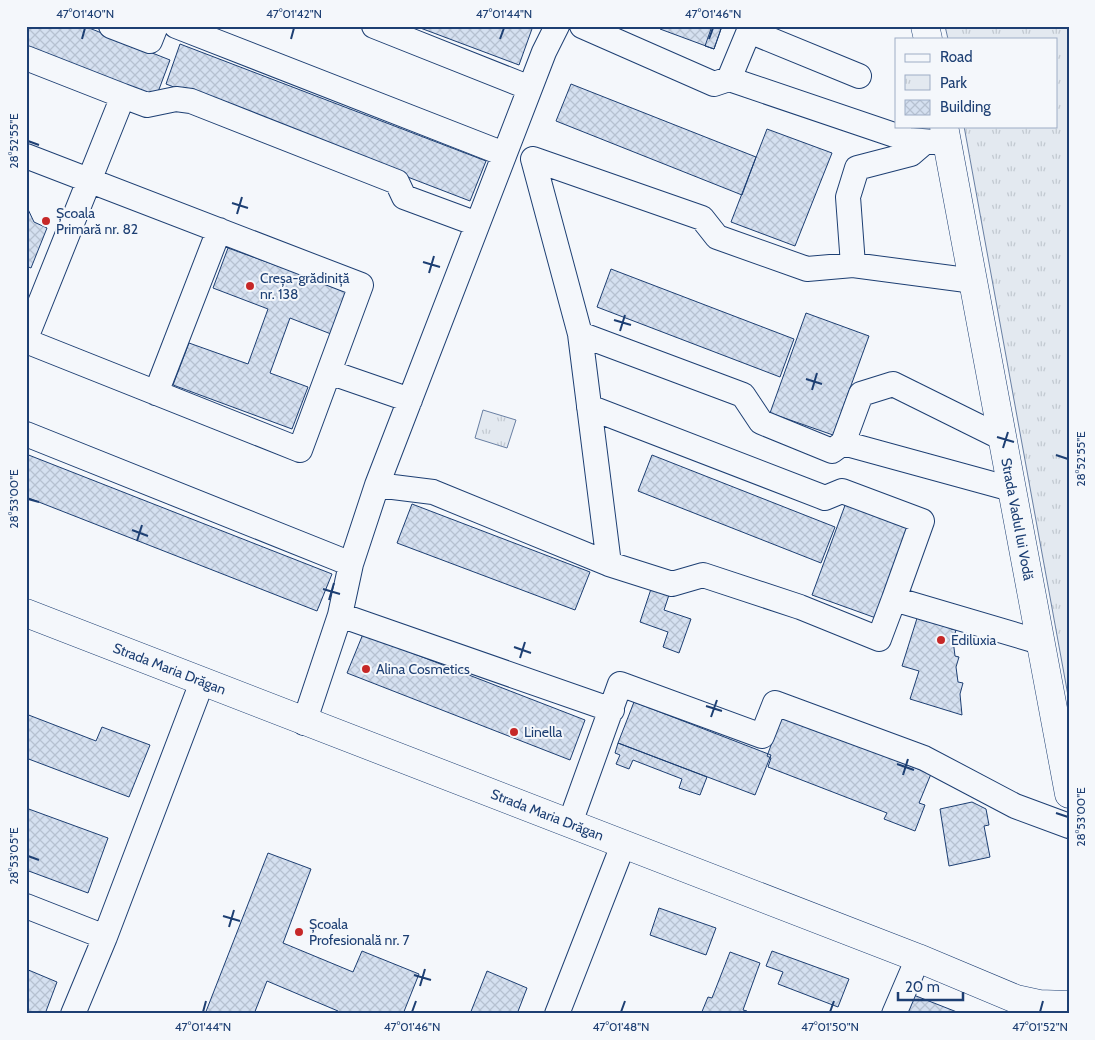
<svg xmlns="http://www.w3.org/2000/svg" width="1095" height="1040" viewBox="0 0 1095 1040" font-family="Cabin,sans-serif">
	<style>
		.park { fill: url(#park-tufts); stroke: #687fa3 }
		.building { fill: url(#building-cross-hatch); stroke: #1d3f73 }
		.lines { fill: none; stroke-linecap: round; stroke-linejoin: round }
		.minor-casing { stroke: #1d3f73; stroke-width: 26 }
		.major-casing { stroke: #1d3f73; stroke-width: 29 }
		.minor { stroke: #f4f7fb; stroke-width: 24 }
		.major { stroke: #f4f7fb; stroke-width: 28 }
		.ticks { fill: none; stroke: #1d3f73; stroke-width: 2 }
		.poi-dot { fill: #c62828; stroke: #f4f7fb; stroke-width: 2 }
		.labels { text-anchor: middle; stroke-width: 4; stroke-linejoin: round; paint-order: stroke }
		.poi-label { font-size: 14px; fill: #1d3f73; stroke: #f4f7fb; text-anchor: start }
		.street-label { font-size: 14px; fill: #1d3f73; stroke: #f4f7fb }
		.neatline { fill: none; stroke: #1d3f73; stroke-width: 2 }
		.ticks-label { font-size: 12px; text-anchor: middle; fill: #1d3f73 }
	</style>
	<defs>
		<pattern id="park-tufts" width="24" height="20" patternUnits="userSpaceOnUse" patternTransform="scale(1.25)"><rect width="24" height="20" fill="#e3e9f0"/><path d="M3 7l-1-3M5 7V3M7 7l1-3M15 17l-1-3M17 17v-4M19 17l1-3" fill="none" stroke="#c2c9d1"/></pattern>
		<pattern id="building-cross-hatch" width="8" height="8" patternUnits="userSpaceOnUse" patternTransform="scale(1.25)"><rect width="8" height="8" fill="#d5e0f0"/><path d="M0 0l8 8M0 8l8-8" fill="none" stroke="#b6c1d1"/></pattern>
	</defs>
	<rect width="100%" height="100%" fill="#f4f7fb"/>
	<!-- park -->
	<path class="park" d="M945,26H1069V701L964,126H1056V39H948Z
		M483,410L516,420L507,448L475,438Z"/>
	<!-- building -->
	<path class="building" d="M26,26H84L170,60L155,100L26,50Z
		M415,26H533L519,65Z
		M661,26H722L714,49L660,29Z
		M712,26H722L714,49L705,46Z
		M180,44L486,161L470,201L166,84Z
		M571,84L756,157L742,195L556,121Z
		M767,129L832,153L795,246L731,222Z
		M26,205L34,222L47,228L31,268L26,266Z
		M228,248L347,291L331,334L290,318L270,373L308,387L292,429L173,385L189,343L248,364L268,309L213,288Z
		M611,269L794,339L780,377L597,307Z
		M806,313L869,336L833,435L770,413Z
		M26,454L332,574L317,611L26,497Z
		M652,455L835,527L821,563L638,491Z
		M847,500L911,524L876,618L812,595Z
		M412,504L590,572L575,610L397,543Z
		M652,586L670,592L664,610L691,619L679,653L663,647L668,632L640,622Z
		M919,612L953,622L951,629L956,630L953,640L955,656L959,657L956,667L958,682L963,683L960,694L962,715L910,699L919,671L902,666Z
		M363,634L585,720L570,760L347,673Z
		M634,702L771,755L755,795L618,743Z
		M26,714L96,741L102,727L150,745L129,797L26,758Z
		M782,716L931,774L919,803L925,805L915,831L884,819L887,813L768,767L771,758L767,756Z
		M618,743L707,777L700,795L679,788L682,779L633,760L629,769L616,764L620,755L615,753Z
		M972,802L986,809L989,825L984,826L990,857L949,866L940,809Z
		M26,808L108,838L88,893L26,870Z
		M268,853L311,869L283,943L353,972L362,951L419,974L403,1014H337L338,1011L267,981L254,1014H205Z
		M659,908L716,928L706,955L650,935Z
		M772,951L849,979L838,1007L778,984L783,972L766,966Z
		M730,952L760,963L743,1010L747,1011L746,1014H701L708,997L712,998Z
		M26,969L57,982L45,1014H26Z
		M487,971L527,988L517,1014H470Z
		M911,994L962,1014H903Z"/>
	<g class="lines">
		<!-- minor casing -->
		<g class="minor-casing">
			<path id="minor" d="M111,26L150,41L156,26
				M176,26L504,154
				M374,26L530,88
				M582,26L714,84L729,79L909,140L947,143
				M749,31L859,76
				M26,58L123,96L26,338
				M729,79L751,26
				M123,96L147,105L176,99L191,101L397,182L404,197L477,224
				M26,156L361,285L300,450L26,341
				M533,159L702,218L717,237L807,269L853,265L974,281
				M853,265L848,197L857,168L911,154L925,142
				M580,334L743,395L761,422L832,451L843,443L861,394L893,384L1002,438
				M329,372L410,400
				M156,393L219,230
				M589,407L825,498L842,491L922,521L894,599
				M26,434L351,564
				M843,443L1011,489
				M377,485L433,492L609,564L580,334L533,159
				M609,564L672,584L703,575L800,607L879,639L894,599L1040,642
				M340,615L612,710
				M304,723L340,615L351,564L377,485L544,52L557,26
				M570,823L620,684L762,736L775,703L924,758L1015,806L1069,826
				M26,906L105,937
				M73,1014L105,937L202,682
				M557,1014L623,845
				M894,1014L918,958"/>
		</g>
		<!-- major casing -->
		<g class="major-casing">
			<g id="major">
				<path d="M925,26L928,39"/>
				<path id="s1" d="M944,126L1069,794"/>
				<path id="s2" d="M26,613L918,958L1016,999L1039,1004L1069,1005"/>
			</g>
		</g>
		<!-- minor -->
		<use href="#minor" class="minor"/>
		<!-- major -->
		<use href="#major" class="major"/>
	</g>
	<!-- ticks -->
	<path class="ticks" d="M82,39L85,28M291,39L294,28M500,39L504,28M709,39L713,28M28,141L39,145M232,203L248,208M237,214L242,197M423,262L440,267M429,273L434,256M614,320L631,325M620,331L625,315M806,379L822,384M812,390L817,373M997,437L1014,442M1003,448L1008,432M1056,455L1068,459M28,499L39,502M132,530L148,536M137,541L142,525M323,589L340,594M329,600L334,583M514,647L531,653M520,658L525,642M706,706L722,711M711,717L717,700M897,764L914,770M903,775L908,759M1056,813L1068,817M28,856L39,860M223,916L240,921M229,927L234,910M414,975L431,980M420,986L425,969M203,1012L206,1001M412,1012L416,1001M621,1012L625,1001M830,1012L834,1001M1040,1012L1043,1001"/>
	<!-- markers -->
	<g class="poi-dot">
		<circle cx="46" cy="221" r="5"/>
		<circle cx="250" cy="286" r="5"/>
		<circle cx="941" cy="640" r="5"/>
		<circle cx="366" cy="669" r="5"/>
		<circle cx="514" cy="732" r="5"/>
		<circle cx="299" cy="932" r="5"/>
	</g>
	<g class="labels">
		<!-- poi labels -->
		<g class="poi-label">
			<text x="56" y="218">Școala<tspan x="56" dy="16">Primară nr. 82</tspan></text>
			<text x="260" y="283">Creșa-grădiniță<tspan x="260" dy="16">nr. 138</tspan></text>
			<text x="951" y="645">Ediluxia</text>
			<text x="376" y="674">Alina Cosmetics</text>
			<text x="524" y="737">Linella</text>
			<text x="309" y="929">Școala<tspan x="309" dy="16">Profesională nr. 7</tspan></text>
		</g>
		<!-- street labels -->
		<g class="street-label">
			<text dy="5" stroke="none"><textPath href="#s1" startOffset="400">Strada Vadul lui Vodă</textPath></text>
			<text dy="5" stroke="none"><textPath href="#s2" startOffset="154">Strada Maria Drăgan</textPath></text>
			<text dy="5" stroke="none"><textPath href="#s2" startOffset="559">Strada Maria Drăgan</textPath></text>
		</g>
	</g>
	<!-- border -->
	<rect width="1095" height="1040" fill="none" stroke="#f4f7fb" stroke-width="55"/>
	<!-- legend -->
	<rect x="895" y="38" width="162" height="90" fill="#f4f7fb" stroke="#9eadc5"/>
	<rect x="905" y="54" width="25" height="8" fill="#f4f7fb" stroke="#9eadc5"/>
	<text x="940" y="62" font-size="15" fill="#1d3f73">Road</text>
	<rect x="905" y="75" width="25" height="15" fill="url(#park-tufts)" stroke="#9eadc5"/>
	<text x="940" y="88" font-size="15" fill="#1d3f73">Park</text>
	<rect x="905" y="100" width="25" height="15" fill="url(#building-cross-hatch)" stroke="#9eadc5"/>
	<text x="940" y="112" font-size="15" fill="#1d3f73">Building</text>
	<!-- scale -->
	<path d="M898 992v8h65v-8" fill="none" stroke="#1d3f73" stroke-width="2.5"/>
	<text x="905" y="992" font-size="15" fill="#1d3f73" stroke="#f4f7fb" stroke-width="4" paint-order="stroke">20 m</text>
	<rect x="28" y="28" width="1040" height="984" class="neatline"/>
	<g class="ticks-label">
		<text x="85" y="18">47°01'40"N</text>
		<text x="294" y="18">47°01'42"N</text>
		<text x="504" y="18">47°01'44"N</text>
		<text x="713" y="18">47°01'46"N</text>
		<text transform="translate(14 141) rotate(-90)" y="4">28°52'55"E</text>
		<text transform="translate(1081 459) rotate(-90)" y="4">28°52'55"E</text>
		<text transform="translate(14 499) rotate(-90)" y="4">28°53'00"E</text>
		<text transform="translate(1081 817) rotate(-90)" y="4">28°53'00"E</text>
		<text transform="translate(14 856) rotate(-90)" y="4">28°53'05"E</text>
		<text x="203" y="1031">47°01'44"N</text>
		<text x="412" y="1031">47°01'46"N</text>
		<text x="621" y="1031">47°01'48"N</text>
		<text x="830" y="1031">47°01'50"N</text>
		<text x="1040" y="1031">47°01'52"N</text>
	</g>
</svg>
